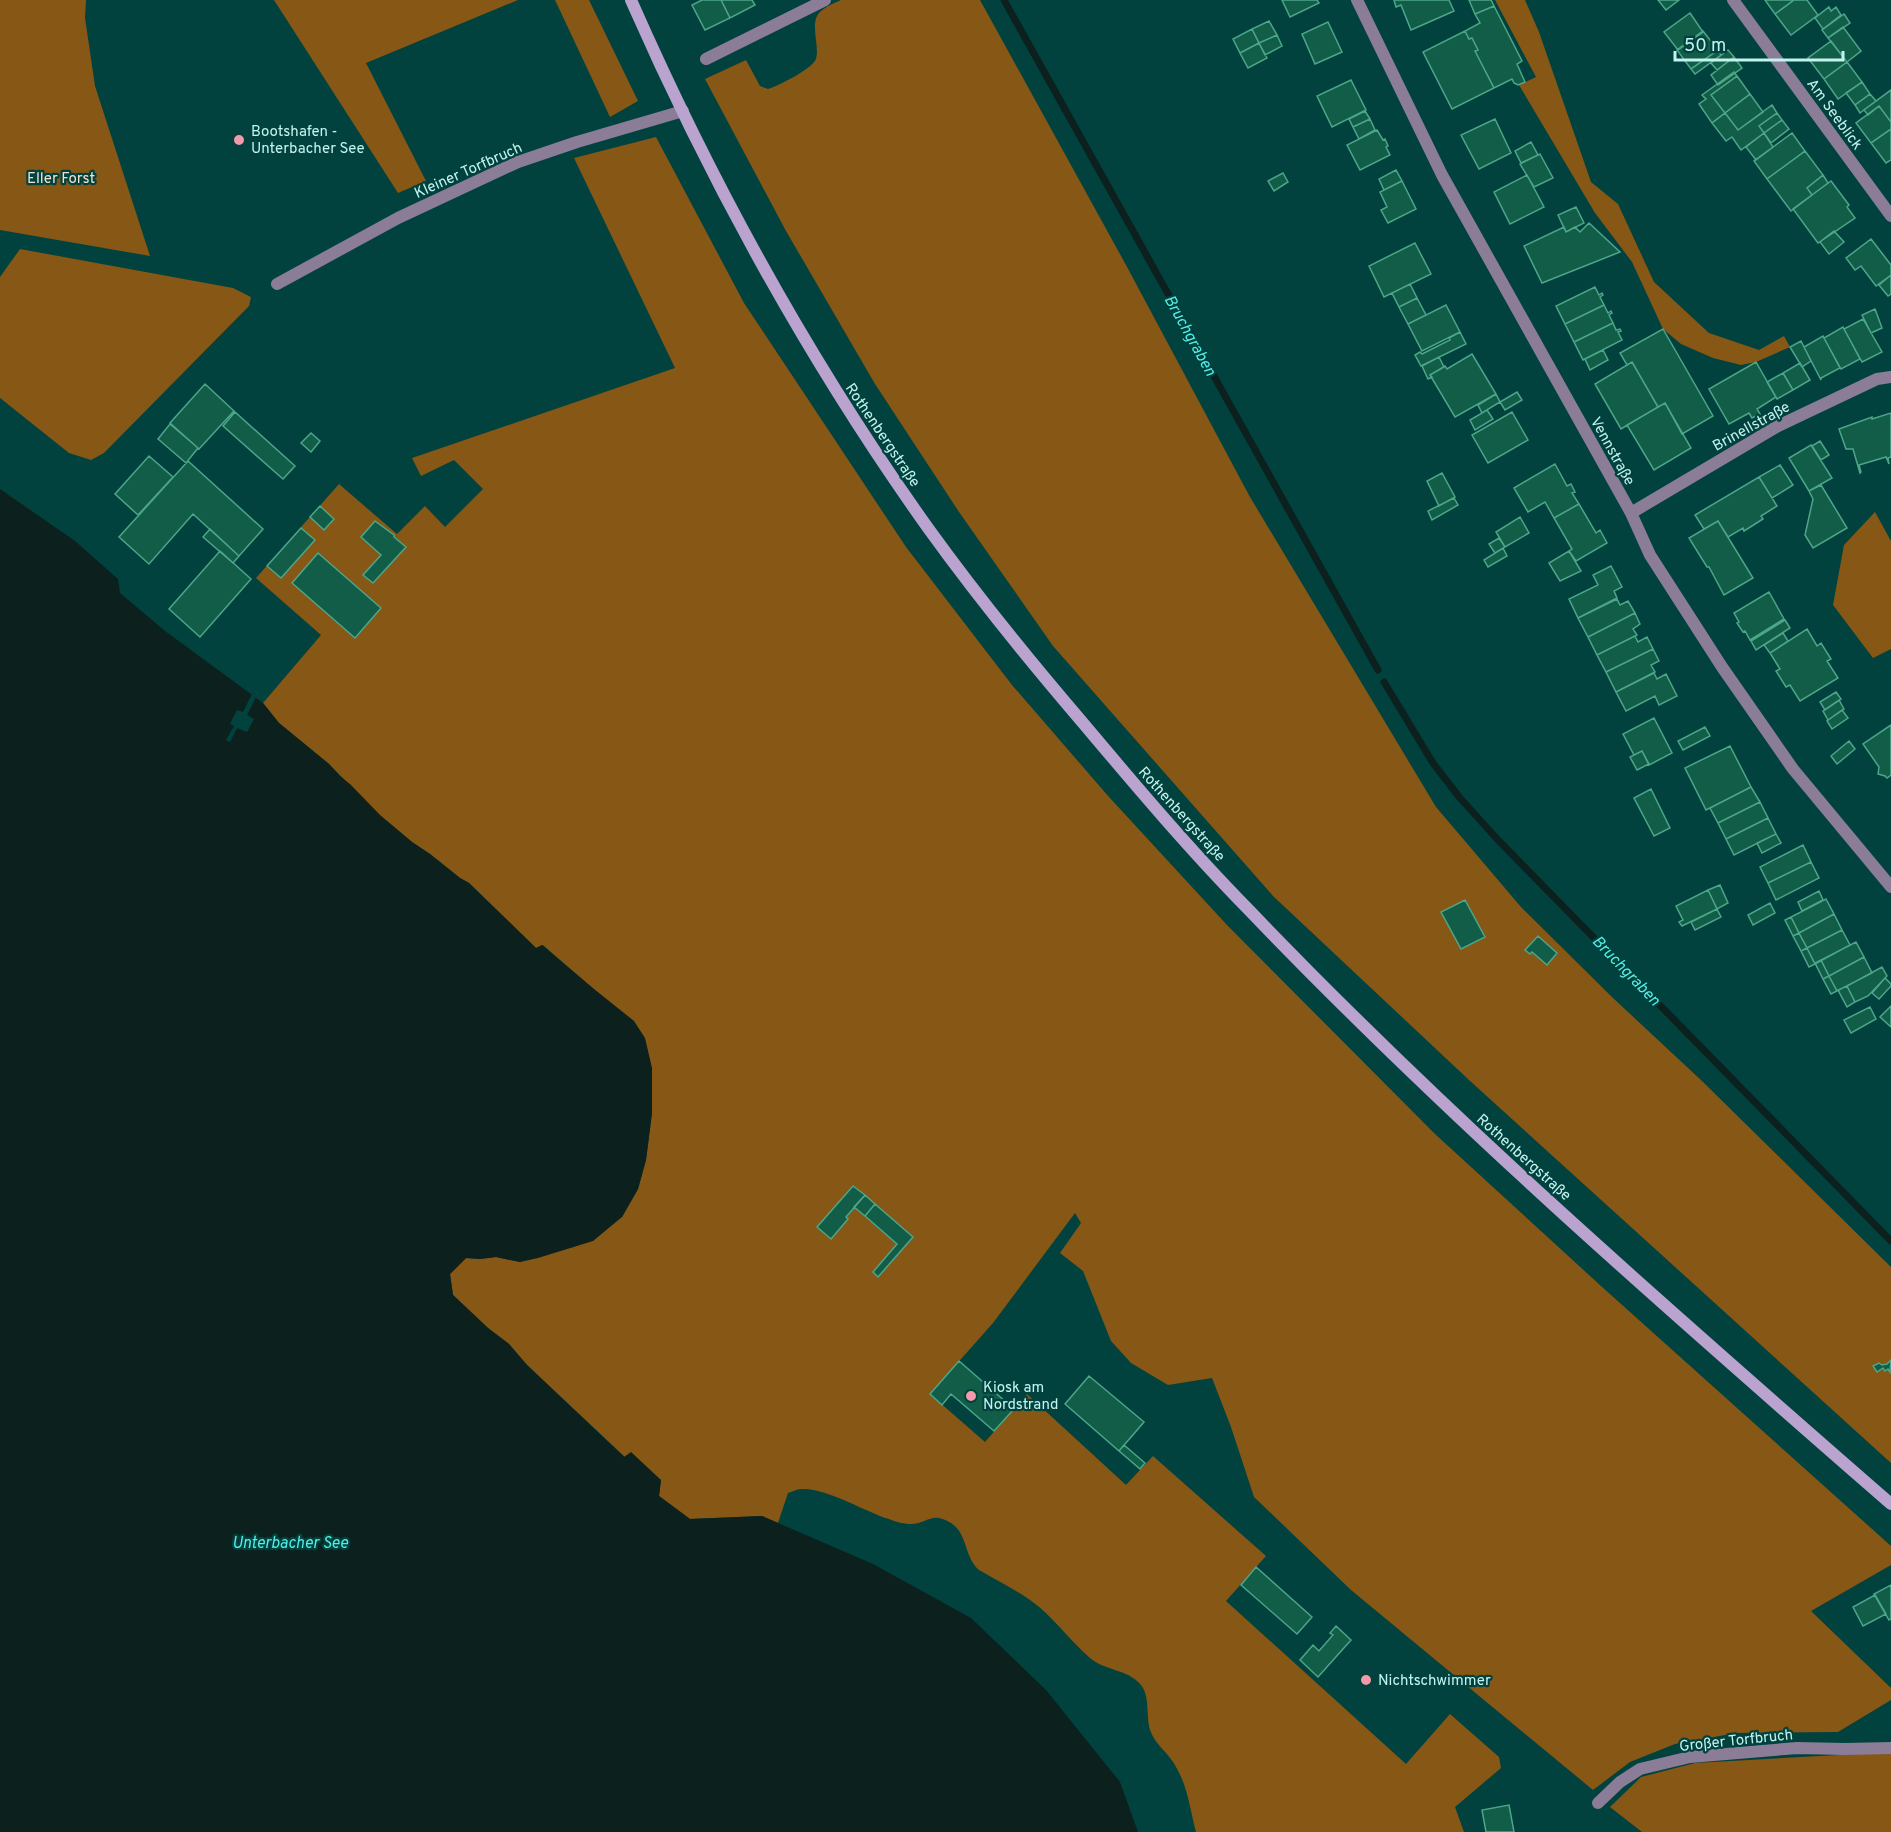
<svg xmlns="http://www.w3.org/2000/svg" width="1891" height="1832" viewBox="0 0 1891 1832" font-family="Overpass,sans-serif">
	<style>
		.green { fill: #865715 }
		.water { fill: #0c201e }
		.pier { fill: #01423f }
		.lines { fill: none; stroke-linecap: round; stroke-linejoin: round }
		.stream { stroke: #0c201e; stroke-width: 7 }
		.building { fill: #125d48; stroke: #4da689; stroke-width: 1.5 }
		.minor { stroke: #8b7d98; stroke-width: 12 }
		.secondary { stroke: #baa3ce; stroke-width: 12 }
		.poi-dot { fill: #f39aa8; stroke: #01423f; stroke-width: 2 }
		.labels { text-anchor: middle; stroke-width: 4.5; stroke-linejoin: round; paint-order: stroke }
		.street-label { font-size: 15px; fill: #c3f3ee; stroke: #01423f }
		.poi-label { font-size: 15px; fill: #c3f3ee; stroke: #01423f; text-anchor: start }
		.park-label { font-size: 15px; fill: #f2e0cd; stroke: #01423f }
		.water-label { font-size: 16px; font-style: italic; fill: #55efe6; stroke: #01423f }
	</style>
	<rect width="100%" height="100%" fill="#01423f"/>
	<!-- green -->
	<path class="green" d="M0,0H86L85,18L95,86L150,256L0,230Z
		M274,0H518L366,63L426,181L398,193Z
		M555,0H589L638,101L610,117Z
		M841,0H980L1126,265L1250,497L1436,807L1521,907L1613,998L1702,1081L1891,1267V1463L1469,1080L1273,896L1053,646L959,512L875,384L786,231L705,79L746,60L760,86L768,89C778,86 812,69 816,59C820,45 809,23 820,12C825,7 834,3 841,0Z
		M1495,0H1525L1539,32L1591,182L1618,204L1654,282L1709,333L1759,350L1784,336L1790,347L1756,362L1741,365L1713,358L1681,344L1663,329L1632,262L1595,213L1519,85L1536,77Z
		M656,137L744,303L906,547L1012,685L1109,797L1227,925L1435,1134L1601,1286L1891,1546V1565L1811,1611L1891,1688V1700L1838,1732L1736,1733L1675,1744L1630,1762L1593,1790L1351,1590L1254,1497L1231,1427L1212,1378L1168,1385L1131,1363L1111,1341L1083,1271L1060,1253L1081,1223L1075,1213L993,1323L930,1394L985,1442L1027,1394L1126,1485L1153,1456L1266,1556L1226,1601L1406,1764L1450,1714L1499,1757L1501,1768L1455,1807L1464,1832H1196C1190,1810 1188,1787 1176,1767C1169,1753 1155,1745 1150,1730C1146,1716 1150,1696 1141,1685C1128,1669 1105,1671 1090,1658C1069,1640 1053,1616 1030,1600C1014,1589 996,1580 979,1570C964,1557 968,1534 951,1523C932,1511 928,1523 912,1524C905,1524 895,1522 889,1519C866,1512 825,1487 801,1489C797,1489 792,1492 788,1493L778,1523L762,1516L690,1519L659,1496L661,1480L625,1457L527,1365L509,1344L488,1328L453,1295L450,1274L466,1258L480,1259L496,1257L520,1262L622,1217L638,1189L646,1160L652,1113V1068L593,989L543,945L536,948L469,883L460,878L430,854L412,842L377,813L329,764L279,723L263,703L321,635L256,578L339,484L397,534L425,506L445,527L483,489L454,460L421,476L412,458L675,368L574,158Z
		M20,249L233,288L251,297L249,306L104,453L91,460L69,453L0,398V277Z
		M1875,512L1891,541V649L1873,658L1833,605L1844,545Z
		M1856,1754H1891V1832H1642L1610,1807L1641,1777L1695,1763Z"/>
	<!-- water -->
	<path class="water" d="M0,489L75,541L118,579L120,593L165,631L263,703L279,723L329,764L340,776L351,785L380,815L412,842L430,854L460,878L469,883L536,948L542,945L594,989L634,1021L645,1038L652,1068V1113L646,1160L638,1189L622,1217L593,1241L538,1258L520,1262L496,1257L480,1259L466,1258L450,1274L453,1295L488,1328L509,1344L527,1365L624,1457L631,1452L661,1480L659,1496L690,1519L762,1516L873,1564L971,1618L1046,1690L1120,1782L1138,1832H0Z"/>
	<!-- pier -->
	<path class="pier" d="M253,692L257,695L247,715L254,719L247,732L237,728L230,742L226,740L234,726L230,724L237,710L243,712Z"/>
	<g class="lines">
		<!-- stream -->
		<path class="stream" d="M1004,0L1378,670
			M1384,682L1433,763L1460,798L1498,840L1891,1241"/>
	</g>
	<!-- building -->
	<path class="building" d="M702,0H721L730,18L705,30L692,5Z
		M721,0H752L755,5L730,18Z
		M1282,0H1317L1319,3L1290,17Z
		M1394,0H1449L1454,11L1411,30L1401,5L1396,7Z
		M1469,0H1491L1494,6L1475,14Z
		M1658,0H1679L1666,10Z
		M1765,0H1794L1775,14Z
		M1794,0H1807L1818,15L1791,35L1775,14Z
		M1494,6L1522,61L1517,64L1525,82L1518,85L1514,83L1512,79L1494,88L1475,51L1478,50L1472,38L1469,39L1465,31L1480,23L1475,14Z
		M1829,7L1831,11L1836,7L1841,15L1823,29L1815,18Z
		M1690,13L1703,32L1678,50L1664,32Z
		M1844,14L1850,23L1828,38L1822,30Z
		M1269,21L1277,35L1259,43L1252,29Z
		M1328,22L1342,52L1315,64L1302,34Z
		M1843,27L1861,51L1847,62L1828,38Z
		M1252,29L1259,43L1240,53L1233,39Z
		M1465,31L1469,39L1472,38L1478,50L1475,51L1494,88L1452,109L1423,52Z
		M1703,31L1718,50L1691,69L1677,50Z
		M1277,35L1282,46L1265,55L1259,43Z
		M1831,41L1847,62L1824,79L1808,58Z
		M1259,43L1267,58L1248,68L1240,53Z
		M1718,50L1721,55L1695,74L1691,69Z
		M1728,50L1734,57L1717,70L1711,63Z
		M1734,57L1742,68L1718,85L1711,75Z
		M1847,62L1862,82L1838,99L1824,79Z
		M1734,72L1737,76L1711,95L1725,113L1712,123L1699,104L1706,99L1702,95Z
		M1737,76L1750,94L1725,113L1711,95Z
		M1351,80L1366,110L1332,127L1317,96Z
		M1862,82L1870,94L1855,105L1846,93Z
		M1891,90V122L1879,106L1868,115L1864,110Z
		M1750,94L1763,112L1738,130L1725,113Z
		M1870,94L1876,101L1860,113L1855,105Z
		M1772,105L1777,113L1759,126L1764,133L1741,150L1732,137L1726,141L1712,123L1725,113L1738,130Z
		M1879,106L1891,122V129L1871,143L1856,123Z
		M1365,111L1370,119L1353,127L1349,119Z
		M1777,113L1782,120L1764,133L1759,126Z
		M1370,119L1375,130L1359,139L1353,127Z
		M1495,119L1511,153L1479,169L1461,135Z
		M1782,120L1789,129L1771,143L1764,133Z
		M1891,129V160L1886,163L1871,143Z
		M1377,130L1383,140L1385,139L1388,146L1386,147L1390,155L1360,170L1347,145Z
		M1764,133L1773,147L1756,160L1746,147Z
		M1792,133L1805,151L1767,179L1754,161Z
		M1531,142L1538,155L1521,163L1515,151Z
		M1805,151L1823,175L1807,188L1812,195L1791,211L1767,179Z
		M1540,154L1553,178L1534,187L1520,164Z
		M1396,170L1402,181L1384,190L1379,179Z
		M1283,173L1288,182L1274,191L1268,181Z
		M1527,175L1544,207L1510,224L1494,192Z
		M1823,175L1828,183L1812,195L1807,188Z
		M1402,181L1416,209L1388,223L1381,210L1387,207L1380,192Z
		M1831,181L1849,205L1847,207L1855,218L1818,243L1793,209Z
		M1576,207L1584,223L1566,232L1558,215Z
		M1589,223L1620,252L1542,283L1524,246L1564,227L1566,232L1575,227L1580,232Z
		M1834,231L1844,242L1829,254L1820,242Z
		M1871,239L1891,265V275L1876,286L1861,266L1855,270L1846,258Z
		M1415,243L1431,274L1384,297L1369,266Z
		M1891,275V294L1888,296L1879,285Z
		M1410,284L1417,298L1399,307L1392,293Z
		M1595,287L1599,295L1602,293L1603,295L1600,297L1604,305L1565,324L1556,306Z
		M1417,298L1426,315L1408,324L1399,307Z
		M1446,305L1460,332L1422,351L1408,324Z
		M1604,305L1608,313L1611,311L1612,313L1609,315L1613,323L1574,342L1565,324Z
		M1875,309L1882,328L1871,333L1862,315Z
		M1863,319L1882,352L1862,362L1844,329Z
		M1613,323L1616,330L1620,329L1621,331L1618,332L1622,340L1583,360L1574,342Z
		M1843,327L1860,359L1841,369L1824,338Z
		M1663,329L1713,416L1682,434L1665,403L1658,407L1632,362L1627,365L1620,353Z
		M1460,332L1466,344L1421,366L1415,355L1420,352L1422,354L1450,340L1449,338Z
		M1823,336L1840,368L1821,378V380L1804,347Z
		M1801,341L1811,361L1802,367L1790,347Z
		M1603,350L1608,360L1590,370L1585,359Z
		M1472,354L1496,394L1455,417L1430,375L1445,366L1447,369Z
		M1439,357L1444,367L1430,375L1432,377L1428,379L1422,366Z
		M1632,362L1658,407L1621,429L1595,384Z
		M1756,362L1776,397L1757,409L1760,414L1752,418L1749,413L1729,424L1709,389Z
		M1800,363L1810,380L1793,390L1783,373Z
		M1783,373L1793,390L1777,399L1767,382Z
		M205,384L234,411L199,449L170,423Z
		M1517,392L1522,400L1505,410L1500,402Z
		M1496,394L1500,402L1482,413L1478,405Z
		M1665,403L1691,448L1654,470L1627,425Z
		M1487,410L1493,419L1475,430L1470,420Z
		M235,412L295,466L283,479L223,426Z
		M1512,412L1528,440L1488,463L1472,435Z
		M1891,413V457L1888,458L1889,464L1886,457L1859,465L1861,472L1860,473L1853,449H1846L1839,429L1872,417V419Z
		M170,424L198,448L186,463L158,439Z
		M311,433L320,441L311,452L301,443Z
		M1820,441L1829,455L1821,460L1812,446Z
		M1811,445L1832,478L1809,491L1789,458Z
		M149,456L173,477L138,515L115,494Z
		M188,461L263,529L239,556L193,514L149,564L119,537Z
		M1555,464L1567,486L1571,484L1575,492L1572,493L1579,504L1554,518L1545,502L1528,512L1514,488Z
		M1780,465L1793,485L1772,498L1759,477Z
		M1442,473L1455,497L1439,506L1427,481Z
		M1759,477L1777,506L1761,516L1763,519L1744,531L1743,528L1728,537L1718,521L1704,529L1695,515Z
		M1821,485L1847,528L1813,548L1805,535L1813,499L1809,491Z
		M1454,498L1458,505L1432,520L1428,511Z
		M1579,504L1596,533L1600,530L1607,543L1576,561L1569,551L1572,549L1554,518Z
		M320,506L334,519L324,530L310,517Z
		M1520,517L1529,533L1505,547L1496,532Z
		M375,521L394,535V537L406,547L373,583L363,575L381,555L361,537Z
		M1718,521L1753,578L1724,595L1709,567H1707L1689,538Z
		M301,528L315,540L281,578L267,566Z
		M210,529L239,556L233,563L203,537Z
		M1499,538L1505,547L1495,553L1489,544Z
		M1503,548L1507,556L1488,567L1484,560Z
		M220,551L251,579L200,637L169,609Z
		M1569,551L1581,571L1560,581L1549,563Z
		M318,553L381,608L355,638L292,583Z
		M1611,566L1622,587L1614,591L1617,598L1578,618L1569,599L1598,585L1593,575Z
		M1769,592L1784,619L1750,640L1745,631L1743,632L1737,623L1739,622L1734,613Z
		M1617,599L1620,605L1628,601L1635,613L1588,637L1578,618Z
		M1635,613L1640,624L1633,629L1637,635L1597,655L1588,637Z
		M1785,620L1790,628L1756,650L1751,641Z
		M1807,629L1817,646L1821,643L1831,659L1827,661L1838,678L1800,701L1790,685L1786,687L1776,671L1780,669L1770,653Z
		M1783,633L1788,641L1770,653L1764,645Z
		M1635,636L1638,642L1647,637L1653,649L1606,672L1597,655Z
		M1653,649L1659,661L1651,665L1655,672L1616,692L1606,672Z
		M1654,673L1657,679L1666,674L1677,696L1659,705L1655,696L1626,711L1616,692Z
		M1836,692L1841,699L1825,710L1820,702Z
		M1839,700L1844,709L1828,720L1823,711Z
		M1842,710L1848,718L1832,729L1827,721Z
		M1654,718L1672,753L1649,765L1642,751L1634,755L1623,734Z
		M1891,725V775L1887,778L1885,776L1878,774L1879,767L1863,744Z
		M1705,727L1710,736L1683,750L1678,741Z
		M1849,741L1855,749L1837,764L1831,756Z
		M1730,746L1751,787L1706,810L1685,768Z
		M1642,751L1649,764L1637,770L1630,757Z
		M1751,787L1760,802L1718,823L1710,808Z
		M1651,789L1670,828L1654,836L1634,798Z
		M1760,802L1768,818L1726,839L1718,823Z
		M1768,818L1776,834L1734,855L1726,839Z
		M1776,834L1781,843L1762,853L1757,843Z
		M1803,845L1811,862L1768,883L1760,867Z
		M1811,862L1819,878L1776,900L1768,883Z
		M1720,885L1728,903L1717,909L1708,890Z
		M1708,890L1717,909L1682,926L1679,922L1683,920L1676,906Z
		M1819,891L1823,900L1802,911L1798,902Z
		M1826,899L1834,914L1799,933L1791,917Z
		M1465,900L1485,937L1461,949L1441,912Z
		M1770,903L1775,913L1753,925L1748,915Z
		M1717,909L1721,917L1695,930L1691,922Z
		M1834,914L1842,930L1807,948L1799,933Z
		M1791,917L1799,933L1793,936L1785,920Z
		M1842,930L1850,945L1815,964L1807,948Z
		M1799,933L1807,948L1801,951L1793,936Z
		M1538,936L1557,953L1547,965L1532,952L1530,954L1525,950Z
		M1856,942L1864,957L1829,976L1821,960Z
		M1807,948L1815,964L1809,967L1801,951Z
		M1864,957L1872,973L1837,991L1829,976Z
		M1821,960L1829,976L1823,979L1815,963Z
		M1882,967L1887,976L1868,996L1855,1002L1847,986Z
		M1829,976L1837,991L1831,994L1823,979Z
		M1885,978L1891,984V986L1879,999L1872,993Z
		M1847,986L1855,1002L1847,1007L1838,990Z
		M1891,1006V1027L1880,1017Z
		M1870,1007L1876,1019L1851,1033L1844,1020Z
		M853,1186L865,1195L846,1217L848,1219L831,1239L817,1227Z
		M865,1195L875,1204L865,1216L854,1207Z
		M875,1204L913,1237L878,1277L873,1272L897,1244L865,1216Z
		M1891,1360L1890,1372L1888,1369L1885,1371L1883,1368L1877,1372L1873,1366L1879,1363L1882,1365L1887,1364Z
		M959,1361L1014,1409L994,1431L951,1394L942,1405L930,1394Z
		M1089,1376L1144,1422L1119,1451L1065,1404Z
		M1124,1445L1145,1463L1140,1469L1119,1451Z
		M1256,1567L1312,1617L1297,1634L1241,1585Z
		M1891,1585V1619L1889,1620L1874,1594Z
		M1875,1595L1886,1614L1863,1626L1853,1607Z
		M1336,1626L1351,1640L1318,1677L1300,1660L1313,1645L1319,1651L1333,1635L1330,1633Z
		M1509,1805L1514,1832H1486L1482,1810Z"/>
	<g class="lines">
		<!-- minor -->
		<path class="minor" d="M1357,0L1442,175L1631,513L1650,555L1722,667L1793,769L1891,887
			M1733,0L1891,216
			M706,59L825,0
			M277,284L398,218L518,162L577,142L683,111
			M1631,513L1778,426L1877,379L1891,377
			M1598,1803L1620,1782L1640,1769L1690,1757L1797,1748L1845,1749L1891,1748"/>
		<!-- secondary -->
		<path class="secondary" d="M631,0C712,184 811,364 928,528C977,596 1029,660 1083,723C1136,786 1190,850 1248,909C1450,1120 1671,1312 1891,1504"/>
	</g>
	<!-- markers -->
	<g class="poi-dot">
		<circle cx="239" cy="140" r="6"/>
		<circle cx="971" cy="1396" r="6"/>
		<circle cx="1366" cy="1680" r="6"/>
	</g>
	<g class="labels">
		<!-- street labels -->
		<g class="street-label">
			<text transform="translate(1835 114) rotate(54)" y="5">Am Seeblick</text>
			<text transform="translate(468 170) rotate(-24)" y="5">Kleiner Torfbruch</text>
			<text transform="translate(1751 426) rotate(-29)" y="5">Brinellstraße</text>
			<text transform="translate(883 435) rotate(56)" y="5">Rothenbergstraße</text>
			<text transform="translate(1613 451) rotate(61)" y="5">Vennstraße</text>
			<text transform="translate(1182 814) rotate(48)" y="5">Rothenbergstraße</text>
			<text transform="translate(1524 1157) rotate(42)" y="5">Rothenbergstraße</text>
			<text transform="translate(1736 1740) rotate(-6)" y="5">Großer Torfbruch</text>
		</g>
		<!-- poi labels -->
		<g class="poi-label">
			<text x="251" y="136">Bootshafen -<tspan x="251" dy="17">Unterbacher See</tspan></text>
			<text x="983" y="1392">Kiosk am<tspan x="983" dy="17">Nordstrand</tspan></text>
			<text x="1378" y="1685">Nichtschwimmer</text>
		</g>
		<!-- park labels -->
		<g class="park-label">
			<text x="61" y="183">Eller Forst</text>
		</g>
		<!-- water labels -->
		<g class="water-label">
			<text transform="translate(1191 335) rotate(61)" y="6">Bruchgraben</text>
			<text transform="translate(1627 970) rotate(46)" y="6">Bruchgraben</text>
			<text x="290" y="1548">Unterbacher See</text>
		</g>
	</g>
	<!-- scale -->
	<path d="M1675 51v9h168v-9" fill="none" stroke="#c3f3ee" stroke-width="3"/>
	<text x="1684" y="51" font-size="18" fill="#c3f3ee" stroke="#01423f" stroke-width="4.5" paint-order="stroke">50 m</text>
</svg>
